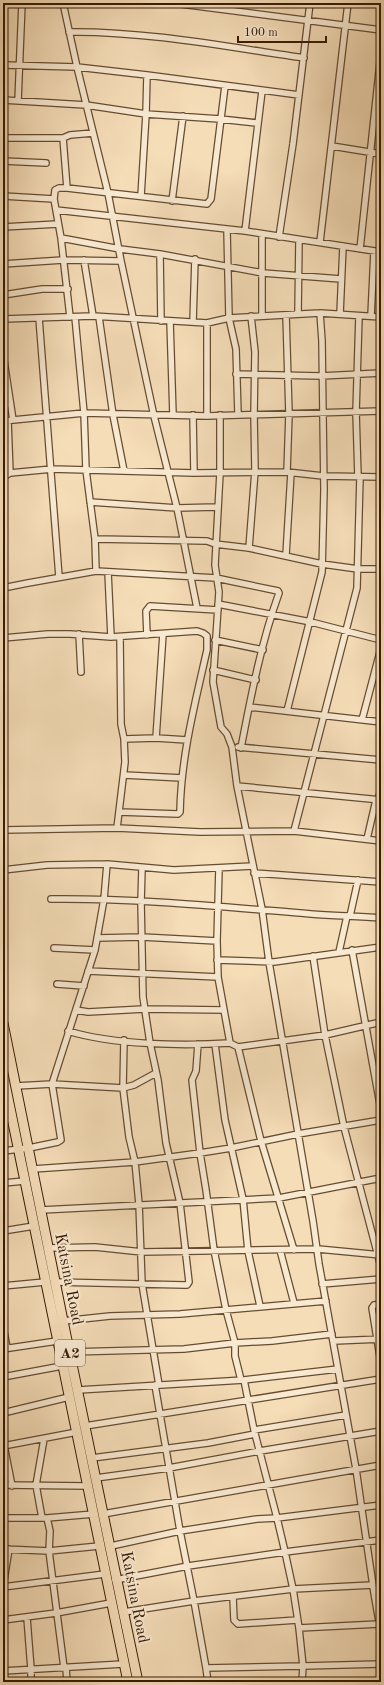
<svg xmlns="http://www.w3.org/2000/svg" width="384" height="1685" viewBox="0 0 384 1685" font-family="'Old Standard TT',serif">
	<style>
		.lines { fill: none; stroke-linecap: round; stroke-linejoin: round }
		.minor-casing { stroke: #664c31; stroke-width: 8 }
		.trunk-casing { stroke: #371b04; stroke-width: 11 }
		.minor { stroke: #f8e9d1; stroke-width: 5.5 }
		.trunk { stroke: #f5ddb8; stroke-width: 9 }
		.labels { text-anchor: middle; stroke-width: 4; stroke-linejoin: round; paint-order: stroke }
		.shield { fill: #f8e9d1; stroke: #715942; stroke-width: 1 }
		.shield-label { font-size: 15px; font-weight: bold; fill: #371b04 }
		.street-label { font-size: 16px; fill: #371b04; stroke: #f8e9d1 }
	</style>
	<rect width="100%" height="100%" fill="#f5ddb8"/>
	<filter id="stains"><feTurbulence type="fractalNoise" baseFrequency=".005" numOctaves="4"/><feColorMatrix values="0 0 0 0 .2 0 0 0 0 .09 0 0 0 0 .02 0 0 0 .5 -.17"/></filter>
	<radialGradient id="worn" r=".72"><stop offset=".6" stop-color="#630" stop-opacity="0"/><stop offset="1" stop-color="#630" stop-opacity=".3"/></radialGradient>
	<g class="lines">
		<!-- minor casing -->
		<g class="minor-casing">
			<path id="minor" d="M63,3L77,67L108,193L121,261L154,416L177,508L197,608
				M173,3L381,30
				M69,32C145,31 228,47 304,58
				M3,65L77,67L147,75L299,95
				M3,100L86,105L146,114L220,119L257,123
				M18,101L22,3
				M3,138H63L70,135L93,133
				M63,138L67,188
				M332,146L381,154
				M3,161L46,163
				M3,196L54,199L61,238L70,317
				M141,196L146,114L147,75
				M54,199L55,190L59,188H67L207,204L211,199L225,86
				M172,201L183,116
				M56,210L245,231L381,252
				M3,227L58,224
				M227,230L229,318L236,349L238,414
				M245,231L262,91
				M262,234V316
				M279,237L293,144L310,3
				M61,238L120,249L160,254L263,273L341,279
				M320,242L348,3
				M360,249L381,53
				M160,254L161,321
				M84,260L93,316
				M3,264L63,260L121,261
				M3,295L42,289H68
				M298,314L299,240
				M340,314L343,246
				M286,315L289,414L287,472
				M371,316L374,251
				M75,317L84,413L86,470L95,539L96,571
				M99,317L113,415L124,471
				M39,318L59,577
				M3,319L93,316L207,323L229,318L320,313L381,317
				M170,321L173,415
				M193,322L195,259
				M3,354L13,420
				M236,374L321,376L381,373
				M193,415L194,473
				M220,415V473L215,565L219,592L213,682L221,727L227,734L232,747L237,786L262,909L269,962L313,1221L319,1264L356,1469L374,1593
				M207,416V323
				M3,421L84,413L207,416L381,411
				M8,421L10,473
				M3,477L10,473L52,469L194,473L287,472L323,476L381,477
				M358,477L356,412L359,316
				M90,502L177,508L217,507
				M95,539L207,541L215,544L249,548L322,564L358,569H381
				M249,548L255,471L254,415L255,352L251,316
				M286,555L291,473
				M108,572L111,637
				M3,588L28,583L96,571L216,578L278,591L279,593C261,643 251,696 241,748
				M218,604L311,622L381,640
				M79,634L81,672
				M147,635L146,611L150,606L218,610
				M3,638L48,634H70L111,637L197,631L203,633L207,636V650C195,703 181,757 180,812L178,814L119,812
				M215,640L263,650
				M213,670L256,680
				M249,707L381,722
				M287,711L322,572L324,490L322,341L320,313
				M362,720L381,648
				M156,738L163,634
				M124,739L156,738L187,740
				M238,747L381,760
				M124,775L182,778
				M237,786L381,800
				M378,800L381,790
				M117,828L125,762L124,739L121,724L120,637
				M3,830L117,828L200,832L294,831L381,841
				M294,831L357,588L360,477
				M367,839L376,800
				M219,868L217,941L218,977L230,1043
				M3,870L47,865L107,864L174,870L253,866
				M254,873L381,882
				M51,899C137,898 225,907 311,914C334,916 358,916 381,918
				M350,916L358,880
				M97,938L142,937L217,941
				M54,948L95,950
				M352,950L381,1110
				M339,952L347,916
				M313,956L325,1035L344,1127L381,1267
				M217,960L274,962L381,947
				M88,971L218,977
				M57,984L84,986
				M76,1010L88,1012L144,1009L224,1010
				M68,1031C113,1045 183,1046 230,1043L238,1047L261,1141L294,1250
				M124,1040L123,1088L129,1137L135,1162L139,1204L142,1284L159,1385
				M198,1044L196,1071L192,1080L200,1153L206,1190L214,1250L226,1310L235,1343V1356L241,1380
				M215,1044L225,1120L243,1199L248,1251L260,1306
				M238,1047L325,1035L381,1022
				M16,1086L52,1084L123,1088L134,1085L156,1073
				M3,1151L29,1148L58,1142L61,1140L52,1084L95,950L104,899L107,864
				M33,1169L135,1162L200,1153L231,1148L298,1134L381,1120
				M3,1183L25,1181
				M41,1210L279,1198L381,1178
				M3,1231L34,1226
				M48,1248L95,1247L142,1252L318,1249L381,1255
				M280,1250L294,1303
				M55,1282L185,1285H187L189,1282L180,1203L166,1143L158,1080L150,1043L143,997L141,902L142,868
				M322,1284L381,1279
				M3,1286L45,1282
				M381,1304L374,1305L372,1308L381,1363
				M63,1321L110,1316L180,1314L326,1301
				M3,1326L7,1348
				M334,1341L381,1339
				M3,1349L57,1341
				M70,1352L184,1349L235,1343L272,1341L332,1334
				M3,1377L62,1366
				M244,1380L254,1430L277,1518L381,1505
				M78,1390L244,1380L338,1369
				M3,1413L69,1397
				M85,1426L381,1379
				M254,1430L346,1415
				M3,1440L12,1486
				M3,1446L77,1432
				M92,1458L208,1443L255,1434
				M96,1478L169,1468L260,1451L381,1431
				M3,1485L87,1486
				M103,1514L381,1465
				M3,1518H47L94,1514
				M42,1518L36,1485L44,1439
				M47,1518L50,1531L49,1551L64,1668
				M111,1546L180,1531L155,1385
				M3,1549L49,1551L99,1546
				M9,1549L3,1587L105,1574
				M115,1580L188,1566L285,1552L293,1589L373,1585
				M381,1592L374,1593L381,1633
				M233,1597L234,1620L238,1624L297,1620
				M124,1612L194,1601L206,1668
				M27,1618L31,1669V1682
				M3,1620L56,1613L111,1603
				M299,1628L293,1589L194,1601L180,1531L257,1519L277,1518L285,1552L381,1540
				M66,1668L67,1682
				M3,1671L123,1664
				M208,1682L206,1668L303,1666L299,1628L379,1624
				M302,1682L303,1666L381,1664"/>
		</g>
		<!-- trunk casing -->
		<g class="trunk-casing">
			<path id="trunk" d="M3,1023L63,1321L138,1682
				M3,1074L128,1682"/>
		</g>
		<!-- minor -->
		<use href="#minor" class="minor"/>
		<!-- trunk -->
		<use href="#trunk" class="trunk"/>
	</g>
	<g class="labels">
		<!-- shield labels -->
		<rect class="shield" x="55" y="1340" width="30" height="26" rx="3"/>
		<g class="shield-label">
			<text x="70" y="1358">A2</text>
		</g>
		<!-- street labels -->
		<g class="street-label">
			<text transform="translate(70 1279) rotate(79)" y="6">Katsina Road</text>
			<text transform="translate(136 1597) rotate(79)" y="6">Katsina Road</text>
		</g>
	</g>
	<!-- margin -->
	<rect width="384" height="1685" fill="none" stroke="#f5ddb8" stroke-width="16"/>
	<rect x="4" y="4" width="376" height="1677" fill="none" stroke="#371b04" stroke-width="2"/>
	<rect x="8" y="8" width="368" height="1669" fill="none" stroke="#371b04"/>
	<!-- scale -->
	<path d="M238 36v6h88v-6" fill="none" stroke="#371b04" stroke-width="2"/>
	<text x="244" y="36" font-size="12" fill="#371b04" stroke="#f8e9d1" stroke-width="3" paint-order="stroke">100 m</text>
	<rect width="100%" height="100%" filter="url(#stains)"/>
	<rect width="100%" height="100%" fill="url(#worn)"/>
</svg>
